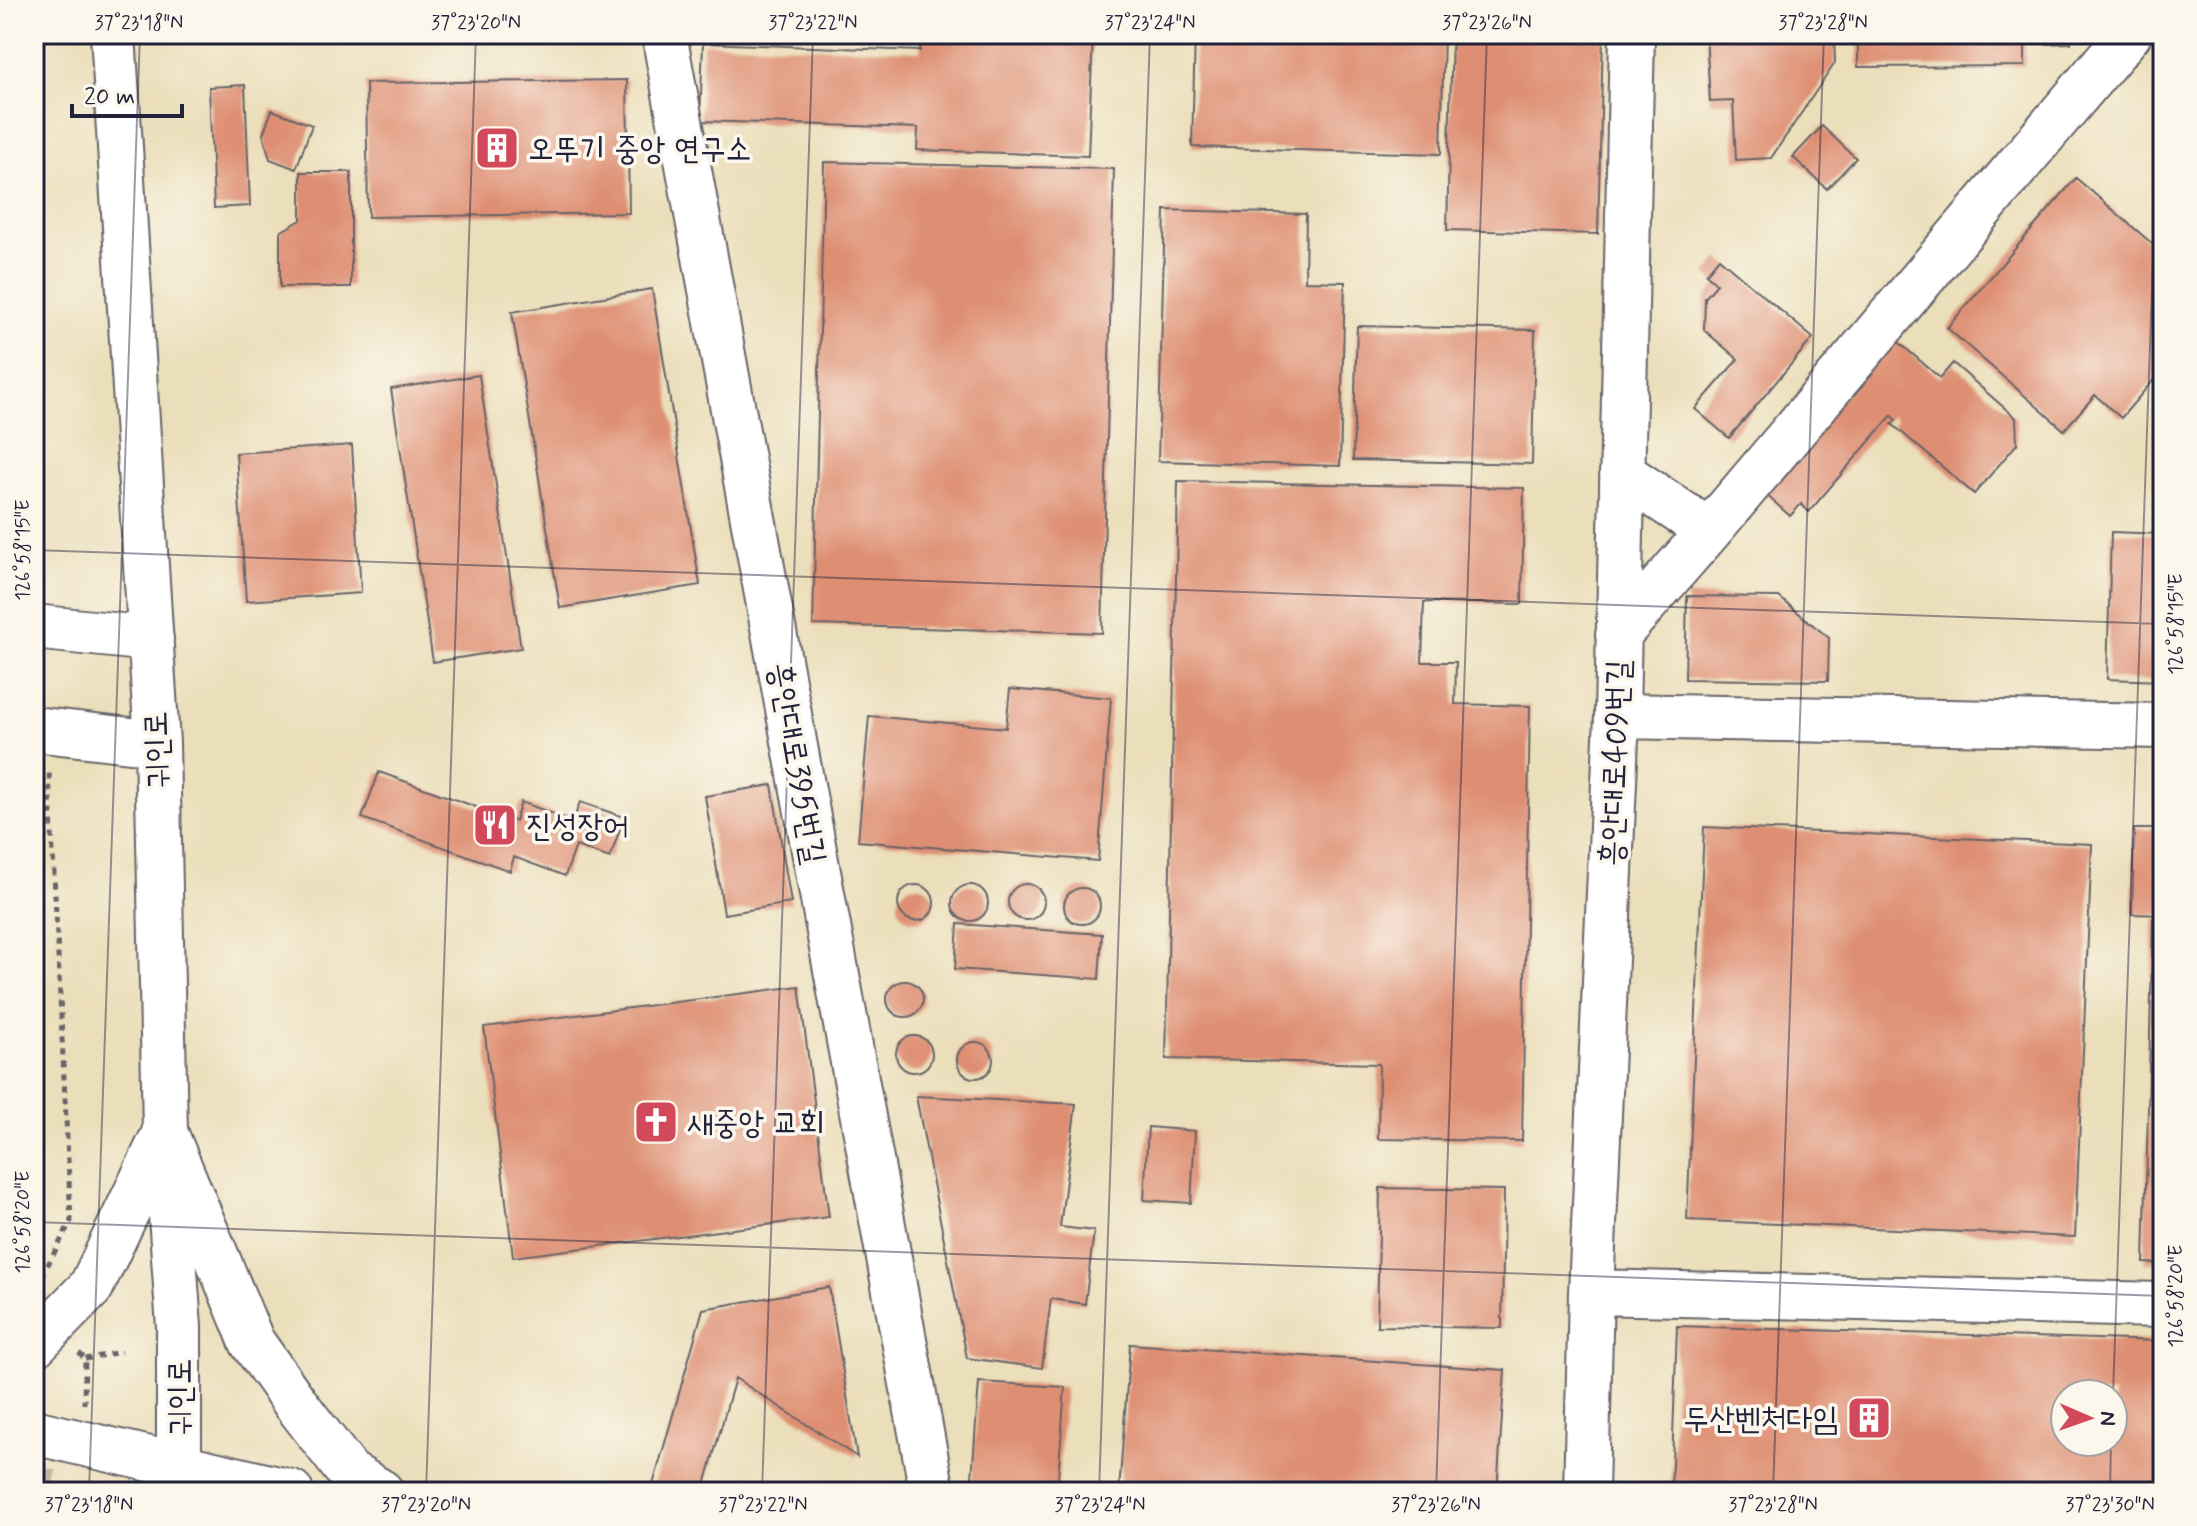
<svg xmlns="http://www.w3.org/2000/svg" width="2197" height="1526" viewBox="0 0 2197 1526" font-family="Mynerve,'Poor Story',sans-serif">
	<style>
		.building { fill: #de8f73; fill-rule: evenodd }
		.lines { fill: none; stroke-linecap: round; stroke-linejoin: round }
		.major-tunnel { stroke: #c3b8a1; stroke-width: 44; stroke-dasharray: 44 22; stroke-linecap: butt }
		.minor-casing { stroke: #686467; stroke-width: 48 }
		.major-casing { stroke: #686467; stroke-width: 48 }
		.path { stroke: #686467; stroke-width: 5; stroke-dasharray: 6 6; stroke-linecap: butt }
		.minor { stroke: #fff; stroke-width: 44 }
		.major { stroke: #fff; stroke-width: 44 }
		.ticks { fill: none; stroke: #22223b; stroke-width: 2; stroke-opacity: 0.45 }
		.labels { text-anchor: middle; stroke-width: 7; stroke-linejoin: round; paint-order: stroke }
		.poi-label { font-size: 32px; fill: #22223b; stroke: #fbf7ec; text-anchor: start }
		.street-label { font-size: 32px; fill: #22223b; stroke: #fbf7ec }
		.neatline { fill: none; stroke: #22223b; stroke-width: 3 }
		.ticks-label { font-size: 20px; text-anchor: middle; fill: #22223b }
	</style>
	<rect width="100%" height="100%" fill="#fbf7ec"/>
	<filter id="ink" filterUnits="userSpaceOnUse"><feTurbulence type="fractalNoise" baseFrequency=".0125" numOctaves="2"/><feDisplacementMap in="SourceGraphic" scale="16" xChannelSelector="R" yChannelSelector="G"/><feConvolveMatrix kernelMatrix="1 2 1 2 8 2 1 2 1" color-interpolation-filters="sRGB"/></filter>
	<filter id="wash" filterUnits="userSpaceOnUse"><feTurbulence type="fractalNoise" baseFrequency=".006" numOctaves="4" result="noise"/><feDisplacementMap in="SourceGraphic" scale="32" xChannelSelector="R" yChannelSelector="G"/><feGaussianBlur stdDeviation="1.8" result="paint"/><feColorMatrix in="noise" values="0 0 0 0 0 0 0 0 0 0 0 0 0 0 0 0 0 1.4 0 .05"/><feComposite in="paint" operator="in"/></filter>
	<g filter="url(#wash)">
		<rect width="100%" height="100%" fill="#ebdeba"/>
		<g id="blocks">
			<!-- building -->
			<path class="building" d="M921,34H1093L1088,156L917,150L918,128L700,121L703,43L920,51Z
				M1195,34H1444L1441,154L1192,147Z
				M1452,34L1603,35L1598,234L1447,230Z
				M1706,34H1834L1835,63L1771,158L1736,160L1733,101L1710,102Z
				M1858,34H2025V66L1858,67Z
				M2042,34H2070L2071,43L2043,44Z
				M627,80L629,213L368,217L366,83Z
				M245,85L250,206L214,208L209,87Z
				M272,110L312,125L296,169L270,159L263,134Z
				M1822,126L1856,158L1827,189L1793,157Z
				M824,162L1114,169L1102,633L813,625Z
				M301,172H351V287H280V232L301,220Z
				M2076,178L2163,253V369L2121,418L2095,395L2064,430L1947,328Z
				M1165,210L1306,214L1305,281L1345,282L1340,466L1158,461Z
				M1719,258L1813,338L1729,438L1695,409L1738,359L1704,330L1705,298L1717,284L1706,274Z
				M652,289L700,585L560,608L512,312Z
				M1357,326L1535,330L1532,464L1353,460Z
				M1894,338L1940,378L1953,363L2016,418L2017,444L1974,494L1892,424L1896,420L1892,415L1809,512L1801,504L1790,516L1763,492Z
				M479,375L521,648L433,662L391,389Z
				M352,445L361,593L246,601L236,453Z
				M1178,481L1524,488L1522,604L1424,602L1422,662H1456L1455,704L1530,706L1522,1141L1378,1139L1379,1064L1166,1059Z
				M2111,532L2163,534V681L2107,679Z
				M1687,596L1779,597L1829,638L1828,681L1685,679Z
				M1010,689L1111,698L1098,861L858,841L869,716L1006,728Z
				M379,772L515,821L521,802L573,821L580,802L624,817L610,858L576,846L565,876L514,857L510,871L362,818Z
				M772,785L791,903L724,914L705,796Z
				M1704,827L2092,844L2075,1237L1687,1220Z
				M2134,829H2163V915L2132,914Z
				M1008 902a18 18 0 1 1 36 0a18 18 0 1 1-36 0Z
				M898 903a18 18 0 1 1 36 0a18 18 0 1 1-36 0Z
				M952 903a18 18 0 1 1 36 0a18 18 0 1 1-36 0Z
				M1064 906a18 18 0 1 1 36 0a18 18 0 1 1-36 0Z
				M2153,919H2163V1264L2144,1263Z
				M958,924L1102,934L1099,979L955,969Z
				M887 999a18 18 0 1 1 36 0a18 18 0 1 1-36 0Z
				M799,986L829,1217L513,1257L484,1027Z
				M896 1054a18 18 0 1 1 36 0a18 18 0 1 1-36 0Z
				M957 1060a18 18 0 1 1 36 0a18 18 0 1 1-36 0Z
				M916,1096L1076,1104L1060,1227L1094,1231L1085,1304L1051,1299L1042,1368L967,1358Z
				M1148,1127L1195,1131L1191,1203L1144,1200Z
				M1380,1188L1504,1190L1502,1328L1377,1326Z
				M829,1287L857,1457L735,1378L703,1492H651L703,1309Z
				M1677,1326L2163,1341V1492H1671ZM2065,1394H2113V1442H2065Z
				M1130,1344L1505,1370L1497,1492H1119Z
				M979,1382L1065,1387L1057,1492H971Z"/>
		</g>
	</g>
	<g filter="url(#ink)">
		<use href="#blocks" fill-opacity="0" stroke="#686467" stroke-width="2"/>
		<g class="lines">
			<!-- major-tunnel -->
			<path class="major-tunnel" d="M34,1488L51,1492"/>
			<!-- minor casing -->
			<g class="minor-casing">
				<path id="minor" d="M113,34L157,743L165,1132L179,1327V1492
					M664,34L932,1492
					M1622,473L1709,531
					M34,627L151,639
					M1618,635L1709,531L2129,34
					M1617,716L2163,726
					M34,729L157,743
					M1591,1292L2163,1305
					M1586,1492L1591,1292L1617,716L1632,34"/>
			</g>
			<!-- major casing -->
			<g class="major-casing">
				<path id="major" d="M165,1132L252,1342L296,1404L349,1473L381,1492
					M34,1345L91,1287L165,1132
					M34,1432L291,1492"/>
			</g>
			<!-- path -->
			<path class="path" d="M34,438L37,589
				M42,1276L71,1221L49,772
				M79,1353L85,1359L84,1404
				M85,1359L121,1352
				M87,1491V1492"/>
			<!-- minor -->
			<use href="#minor" class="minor"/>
			<!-- major -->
			<use href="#major" class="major"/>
		</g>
	</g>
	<!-- ticks -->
	<path class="ticks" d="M34,550L2163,624M34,1222L2163,1296M2113,1395L2161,34M89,1492L140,34M426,1492L476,34M762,1492L813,34M1099,1492L1150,34M1436,1492L1487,34M1773,1492L1824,34M2110,1492L2111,1442"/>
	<!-- icons -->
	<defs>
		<g id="building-square" transform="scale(2.3)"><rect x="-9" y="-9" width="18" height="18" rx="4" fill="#d1495b" stroke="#fbf7ec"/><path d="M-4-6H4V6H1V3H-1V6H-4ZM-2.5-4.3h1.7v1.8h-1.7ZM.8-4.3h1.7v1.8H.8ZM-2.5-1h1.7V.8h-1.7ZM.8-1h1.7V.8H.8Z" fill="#fff"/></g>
		<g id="restaurant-square" transform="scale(2.3)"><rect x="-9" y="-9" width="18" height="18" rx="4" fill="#d1495b" stroke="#fbf7ec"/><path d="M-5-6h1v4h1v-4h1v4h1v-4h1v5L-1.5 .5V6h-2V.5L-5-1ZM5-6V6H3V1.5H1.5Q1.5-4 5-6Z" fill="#fff"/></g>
		<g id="church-square" transform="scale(2.3)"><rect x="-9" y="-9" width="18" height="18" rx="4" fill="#d1495b" stroke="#fbf7ec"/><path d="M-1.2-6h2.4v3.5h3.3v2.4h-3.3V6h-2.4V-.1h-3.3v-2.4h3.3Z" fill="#fff"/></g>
	</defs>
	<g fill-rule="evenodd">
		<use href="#building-square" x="497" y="148"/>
		<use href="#restaurant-square" x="495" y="825"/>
		<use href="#church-square" x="656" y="1122"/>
		<use href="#building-square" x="1869" y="1418"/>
	</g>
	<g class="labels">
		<!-- poi labels -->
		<g class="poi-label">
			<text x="528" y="159">오뚜기 중앙 연구소</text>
			<text x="526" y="836">진성장어</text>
			<text x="687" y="1133">새중앙 교회</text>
			<text x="1838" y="1429" text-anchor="end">두산벤처다임</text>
		</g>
		<!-- street labels -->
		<g class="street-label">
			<text transform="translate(156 750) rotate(-92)" y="11">귀인로</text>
			<text transform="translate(798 763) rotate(80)" y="11">흥안대로395번길</text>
			<text transform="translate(1614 763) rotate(-88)" y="11">흥안대로409번길</text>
			<text transform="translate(179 1397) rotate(-90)" y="11">귀인로</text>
		</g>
	</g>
	<!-- margin -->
	<rect width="2197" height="1526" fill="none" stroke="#fbf7ec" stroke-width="88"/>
	<!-- north arrow -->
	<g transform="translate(2089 1418) rotate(92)"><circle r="38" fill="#fbf7ec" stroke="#a4a2a5" stroke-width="2"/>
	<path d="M0-6L14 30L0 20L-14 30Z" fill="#d1495b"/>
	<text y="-12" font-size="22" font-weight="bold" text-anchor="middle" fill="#22223b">N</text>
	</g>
	<!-- scale -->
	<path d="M72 104v12h110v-12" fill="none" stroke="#22223b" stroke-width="4"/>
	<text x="84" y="104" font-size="24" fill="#22223b" stroke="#fbf7ec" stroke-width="6" paint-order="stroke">20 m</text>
	<rect x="44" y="44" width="2109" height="1438" class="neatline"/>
	<g class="ticks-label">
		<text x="139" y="29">37°23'18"N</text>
		<text x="476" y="29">37°23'20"N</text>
		<text x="813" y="29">37°23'22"N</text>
		<text x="1150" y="29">37°23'24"N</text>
		<text x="1487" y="29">37°23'26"N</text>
		<text x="1823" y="29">37°23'28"N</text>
		<text transform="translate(22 550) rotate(-90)" y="7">126°58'15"E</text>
		<text transform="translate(2175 624) rotate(-90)" y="7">126°58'15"E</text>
		<text transform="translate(22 1222) rotate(-90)" y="7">126°58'20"E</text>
		<text transform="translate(2175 1296) rotate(-90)" y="7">126°58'20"E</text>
		<text x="89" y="1511">37°23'18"N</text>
		<text x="426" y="1511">37°23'20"N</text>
		<text x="763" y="1511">37°23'22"N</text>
		<text x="1100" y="1511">37°23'24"N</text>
		<text x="1436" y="1511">37°23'26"N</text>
		<text x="1773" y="1511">37°23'28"N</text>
		<text x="2110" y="1511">37°23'30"N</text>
	</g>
</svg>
